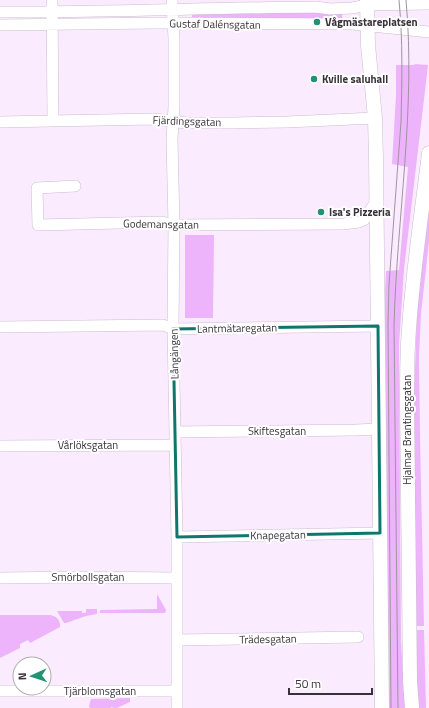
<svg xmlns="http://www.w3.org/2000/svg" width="429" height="708" viewBox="0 0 429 708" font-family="'Titillium Web',sans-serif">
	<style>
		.green { fill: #edb3fb }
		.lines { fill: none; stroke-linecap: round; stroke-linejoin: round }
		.minor-casing { stroke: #ccbbd0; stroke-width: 12 }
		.major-casing { stroke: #ccbbd0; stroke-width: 15 }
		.minor { stroke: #fff; stroke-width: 11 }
		.major { stroke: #fff; stroke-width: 14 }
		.tram { stroke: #9f94a1; stroke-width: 1 }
		.marked { fill: none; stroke: #0f766e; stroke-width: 3; stroke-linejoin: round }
		.poi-dot { fill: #219274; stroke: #fff; stroke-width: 1.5 }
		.labels { text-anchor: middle; stroke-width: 4; stroke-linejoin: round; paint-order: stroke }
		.poi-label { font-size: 11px; font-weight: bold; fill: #383139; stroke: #fff; text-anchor: start }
		.street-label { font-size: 11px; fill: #383139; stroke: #fff }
	</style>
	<rect width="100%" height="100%" fill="#faecfe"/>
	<!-- green -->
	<path class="green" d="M192,13H342V18L283,20H192Z
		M415,64L428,65L404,269L399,345L401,641L405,708H388L384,312L386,271L399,270L408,167L392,164L396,95V65H414Z
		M429,211V242L421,313L419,356L420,438L424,626H415L414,398L417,310L422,263Z
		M185,235H214L213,318H185Z
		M157,594L166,610L165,613H100V610L157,609Z
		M86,609H97V614L86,616L66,623H64L57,611H82V613H86Z
		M0,615H50C56,616 61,620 60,627L30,643L28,640L20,644V648L0,658Z
		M416,630H424L426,708H419L417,682Z
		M130,698V702L117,708H113L112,707L110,708H90L89,706L91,699Z"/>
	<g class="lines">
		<!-- minor casing -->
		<g class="minor-casing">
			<path id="minor" d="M52,0L53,121
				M172,0L174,39V107L172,139L174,225L173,329L177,537V708
				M0,12C105,12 210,8 316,7L330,9L352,8L367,5L429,4
				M0,25L155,23L353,24L429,32
				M0,122L153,119L187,123H233L287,122L375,118
				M75,186L37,188L38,225L162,222L174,225L343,224L359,222L364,220L377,200
				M0,327L163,325L173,329L378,326
				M175,432L356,430L379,429
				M0,446L175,445
				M177,537L380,533
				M0,578L79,577L176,578
				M177,640L358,637
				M0,691H176"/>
		</g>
		<!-- major casing -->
		<g class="major-casing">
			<path id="major" d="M367,0L368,45L375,118L376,159L382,708
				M412,708L410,681L407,400C407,376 407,353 409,329C413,270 422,212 429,153"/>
		</g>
		<!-- minor -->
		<use href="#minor" class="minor"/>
		<!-- major -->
		<use href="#major" class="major"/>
		<!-- tram -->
		<path class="tram" d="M391,708L388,324L389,284L401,122C402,81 403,41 399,0
			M398,708L394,325C397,216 416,108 406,0"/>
	</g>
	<!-- marked area -->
	<path class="marked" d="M378,326L380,533L177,537L173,329Z"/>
	<!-- markers -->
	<g class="poi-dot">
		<circle cx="317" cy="22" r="4"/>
		<circle cx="314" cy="79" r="4"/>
		<circle cx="321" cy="212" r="4"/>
	</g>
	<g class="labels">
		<!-- poi labels -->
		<g class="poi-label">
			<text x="325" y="26">Vågmästareplatsen</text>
			<text x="322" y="83">Kville saluhall</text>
			<text x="329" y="216">Isa's Pizzeria</text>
		</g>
		<!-- street labels -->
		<g class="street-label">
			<text transform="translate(215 24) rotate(1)" y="4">Gustaf Dalénsgatan</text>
			<text transform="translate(187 121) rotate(2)" y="4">Fjärdingsgatan</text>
			<text transform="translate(161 224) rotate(1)" y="4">Godemansgatan</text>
			<text transform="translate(237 328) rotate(-1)" y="4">Lantmätaregatan</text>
			<text transform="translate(174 354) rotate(-91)" y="4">Långängen</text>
			<text transform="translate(407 430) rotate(-90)" y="4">Hjalmar Brantingsgatan</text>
			<text x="277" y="435">Skiftesgatan</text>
			<text x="88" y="449">Vårlöksgatan</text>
			<text transform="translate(278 535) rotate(-1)" y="4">Knapegatan</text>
			<text x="88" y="581">Smörbollsgatan</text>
			<text transform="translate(268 639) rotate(-1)" y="4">Trädesgatan</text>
			<text x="100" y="695">Tjärblomsgatan</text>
		</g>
	</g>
	<!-- north arrow -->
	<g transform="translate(32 676) rotate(267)"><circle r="19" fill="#ffffff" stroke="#afadb0"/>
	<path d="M0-3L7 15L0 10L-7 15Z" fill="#219274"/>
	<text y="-6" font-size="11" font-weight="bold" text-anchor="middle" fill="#383139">N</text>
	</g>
	<!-- scale -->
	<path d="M289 688v6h83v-6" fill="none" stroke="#383139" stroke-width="2"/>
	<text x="295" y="688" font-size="12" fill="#383139" stroke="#ffffff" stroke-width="3" paint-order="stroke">50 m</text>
</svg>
